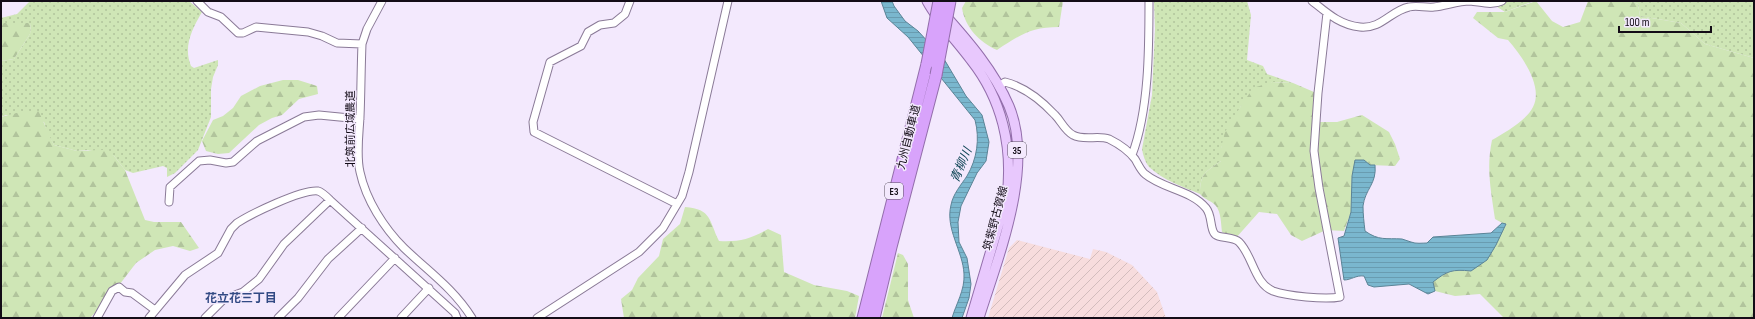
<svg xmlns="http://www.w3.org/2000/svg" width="1755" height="319" viewBox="0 0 1755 319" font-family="'Sofia Sans Condensed','Noto Sans JP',sans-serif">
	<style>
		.industrial { fill: url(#industrial-furrows) }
		.grass { fill: url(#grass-dots) }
		.forest { fill: url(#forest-firs) }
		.water { fill: url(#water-rules); stroke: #5b8497 }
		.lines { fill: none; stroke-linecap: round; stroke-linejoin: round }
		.minor-casing { stroke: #8a7a97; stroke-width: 9 }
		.major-casing { stroke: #936eab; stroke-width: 11 }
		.highway-casing { stroke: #936eab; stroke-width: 13 }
		.minor { stroke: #fff; stroke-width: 7 }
		.major { stroke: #e8c8fd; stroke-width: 9 }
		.highway { stroke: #d8a3fb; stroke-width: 11 }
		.highway-bridge-casing { stroke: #936eab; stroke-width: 13; stroke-linecap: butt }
		.highway-bridge { stroke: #d8a3fb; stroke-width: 11 }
		.labels { text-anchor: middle; stroke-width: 3; stroke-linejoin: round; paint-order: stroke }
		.shield { fill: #f3e9fd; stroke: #564e5c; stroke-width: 1 }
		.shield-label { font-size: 10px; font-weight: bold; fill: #130c17 }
		.street-label { font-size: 11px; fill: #130c17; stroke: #f3e9fd }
		.water-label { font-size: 12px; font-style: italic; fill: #124758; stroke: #f3e9fd }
		.neighbourhood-label { font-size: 12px; font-weight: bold; fill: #324a84; stroke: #f3e9fd }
	</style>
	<defs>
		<pattern id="industrial-furrows" width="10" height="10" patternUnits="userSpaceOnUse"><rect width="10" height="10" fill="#f7dcdd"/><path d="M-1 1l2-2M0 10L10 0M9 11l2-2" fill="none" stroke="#d3bcbd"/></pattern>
		<pattern id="grass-dots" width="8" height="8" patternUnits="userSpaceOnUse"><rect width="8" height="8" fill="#cfe6b6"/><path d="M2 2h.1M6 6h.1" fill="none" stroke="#b1c49c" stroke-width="1.8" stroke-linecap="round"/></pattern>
		<pattern id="forest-firs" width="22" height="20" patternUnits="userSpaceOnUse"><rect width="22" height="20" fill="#cfe6b6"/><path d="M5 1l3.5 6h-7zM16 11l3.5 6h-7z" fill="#b1c49c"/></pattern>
		<pattern id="water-rules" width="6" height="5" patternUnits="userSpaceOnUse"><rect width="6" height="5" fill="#7ab7ce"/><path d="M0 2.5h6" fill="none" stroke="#699cb0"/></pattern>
	</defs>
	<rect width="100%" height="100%" fill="#f3e9fd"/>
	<!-- industrial -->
	<path class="industrial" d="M1017,240L1090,259L1093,249L1106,252L1132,265L1157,292L1166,318H988L1009,248Z"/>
	<!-- grass -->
	<path class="grass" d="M30,1H189L202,12C192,29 183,47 191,66L194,68L218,60V65L213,77L211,89V117L198,150L175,173L167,177V168L163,166L133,173L125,170L114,156L88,150L77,151L54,145L47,133L44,122L6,115L1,117V61L14,59L30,34L31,23H1V18L17,14Z
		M1154,1H1247L1251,15L1247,60L1263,66L1267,74L1293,83L1272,82L1241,106L1221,148V161C1205,172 1200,174 1200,194C1183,187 1163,180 1149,167C1145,162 1143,155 1142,149L1152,95L1155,29Z
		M1488,1H1534L1505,12Z
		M1631,1H1754V58L1705,44L1681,23L1640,16L1638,4Z"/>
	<!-- forest -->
	<path class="forest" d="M966,1H1063L1059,27C1031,27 1020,35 997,50C979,42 965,27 962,8Z
		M1536,1L1552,21L1563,27L1580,22L1588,1H1631L1638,4L1640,16L1681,23L1705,44L1754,58V318H1504L1480,294L1455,296L1435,291L1432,282C1447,271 1452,269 1471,271L1506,225L1495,219C1491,190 1486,169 1492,140C1504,133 1527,120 1533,107C1544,86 1521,55 1508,40L1498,38L1473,18L1477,12H1505Z
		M1,23H31L30,34L14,59L1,61Z
		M283,80H298L317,86L318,94L299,99L282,115L272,118L259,125L229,153L218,154L206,151L202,141L213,120L223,116L233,108L241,96L260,86Z
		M1272,82L1293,83L1314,92L1318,103V122H1337L1362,115L1389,132L1395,144L1400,159L1395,166L1370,165L1352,176L1351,212L1344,231L1326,230L1302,241L1291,235L1277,214L1259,212L1235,239L1222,232C1221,224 1221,212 1216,206C1212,201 1205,200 1200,194C1200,174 1205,172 1221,161V148L1225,132L1241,106L1253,88Z
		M24,111H39C44,123 48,134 54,145L77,151L103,150L114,156L125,170L145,220L154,222H181L199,248L190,251L173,246L155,250L136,263L110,297L90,318H1V117Z
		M685,207C712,209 709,221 719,241C740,242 750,239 768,229L781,235L784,272L814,285L847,291L859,296L855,318H624L621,299L632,290L638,278L659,256L663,239L680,224Z
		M898,253L903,255L908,264V300L914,318H882Z"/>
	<!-- water -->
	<path class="water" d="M881,1H892L894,6L905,21L918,31L944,59L966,96L982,115L989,142L986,161L977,173L961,206L958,222L959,242L967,258L971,284L969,298L962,318H952C956,304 965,290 964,274C963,251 945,229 951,205C953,194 961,185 967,176C977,159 980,139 975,120L908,37L887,18Z
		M1355,160H1364L1370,165H1375C1377,184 1365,189 1363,206C1363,214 1364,223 1365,231C1379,241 1386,238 1402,239C1405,240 1408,241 1411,242C1416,244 1422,243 1427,243L1433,237L1491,233L1502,223L1506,224L1496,245L1487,260L1471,271C1452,269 1447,271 1433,282L1435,291L1428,294L1409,284L1374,287L1368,285L1364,276C1356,275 1351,280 1344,280L1338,238L1344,236L1351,212L1352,176Z"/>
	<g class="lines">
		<!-- minor casing -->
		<g class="minor-casing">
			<path id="minor" d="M197,1L208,12L221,17L238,33H243L256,27L308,32L322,36L337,43L362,44
				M382,1L367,29L362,44C361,68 361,93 360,117C359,135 356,155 360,172C366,200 384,228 404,248C429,272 453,288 472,318
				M630,1L625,14L614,23L600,25L588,32L581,46L550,62L533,122L534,132L677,204
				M1312,1C1327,13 1340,25 1360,27C1382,29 1390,11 1409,7C1417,5 1426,8 1434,7C1445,6 1458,1 1470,1C1481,2 1491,6 1502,1
				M999,86L1005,82C1025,87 1041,100 1055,115C1061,121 1065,131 1073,135C1084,141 1098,135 1109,139C1119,144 1129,151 1135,159C1138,164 1141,171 1145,174C1163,189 1191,190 1206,208C1212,215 1210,227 1214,233C1217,239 1233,236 1239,242C1253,256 1254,283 1273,291C1287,296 1325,300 1340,297L1319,188L1314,151L1318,93L1327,13
				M1132,155C1149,110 1149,49 1149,1
				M169,202L170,187L199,161L210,160L226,163L233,162L257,141L304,117L319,115L360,119
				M97,318L112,291L119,287L125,292L132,293L155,310
				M149,318L185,275L218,253L231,229L237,223C251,214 302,189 318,191C322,192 327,197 330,200L455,313L457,318
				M205,318L224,299L243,292L259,279L284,244L330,200
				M278,318L298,298L328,259L362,228
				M338,318L395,258
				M401,318L429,288
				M537,318L639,252L663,228L682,196L689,172L728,1"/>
		</g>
		<!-- major casing -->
		<g class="major-casing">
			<path id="major" d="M927,1C939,23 956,40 971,60C1002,99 1013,147 1007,196L971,318
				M944,14C969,42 994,71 1009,106C1035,168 998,257 979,318"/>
		</g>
		<!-- highway casing -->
		<g class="highway-casing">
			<path id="highway" d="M863,318L927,64
				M874,318L891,247L936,75"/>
		</g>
		<!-- minor -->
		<use href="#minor" class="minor"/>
		<!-- major -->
		<use href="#major" class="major"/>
		<!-- highway -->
		<use href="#highway" class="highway"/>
		<!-- highway-bridge casing -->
		<g class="highway-bridge-casing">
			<path id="highway-bridge" d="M927,64L939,1
				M936,75L950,1"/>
		</g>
		<!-- highway-bridge -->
		<use href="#highway-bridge" class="highway-bridge"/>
	</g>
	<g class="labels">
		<!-- shield labels -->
		<g class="shield">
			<rect x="1008" y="142" width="18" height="16" rx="3"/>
			<rect x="885" y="183" width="18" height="16" rx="3"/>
		</g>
		<g class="shield-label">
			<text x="1017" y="154">35</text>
			<text x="894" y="195">E3</text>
		</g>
		<!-- street labels -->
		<g class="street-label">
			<text transform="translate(350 129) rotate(-90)" y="4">北筑前広域農道</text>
			<text transform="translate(908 137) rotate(-76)" y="4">九州自動車道</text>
			<text transform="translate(995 218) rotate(-75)" y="4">筑紫野古賀線</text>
		</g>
		<!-- water labels -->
		<g class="water-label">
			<text transform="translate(961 165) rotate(-67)" y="4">青柳川</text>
		</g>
		<!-- neighbourhood labels -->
		<g class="neighbourhood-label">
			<text x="241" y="302">花立花三丁目</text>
		</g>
	</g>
	<!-- border -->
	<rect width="1755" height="319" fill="none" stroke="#130c17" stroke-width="4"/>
	<!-- scale -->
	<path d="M1619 26v6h92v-6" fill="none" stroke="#130c17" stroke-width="2"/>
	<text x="1625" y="26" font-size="12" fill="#130c17" stroke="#f3e9fd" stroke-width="3" paint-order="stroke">100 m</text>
</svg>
